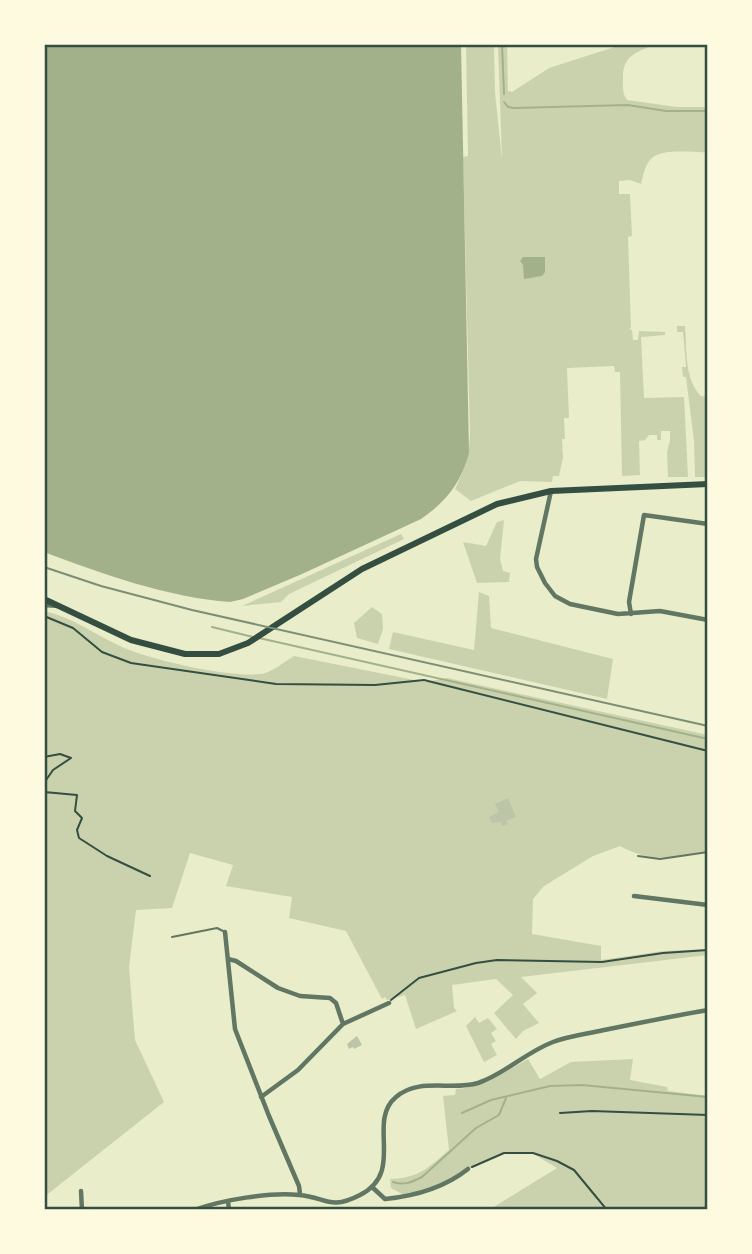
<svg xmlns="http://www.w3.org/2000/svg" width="752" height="1254" viewBox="0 0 752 1254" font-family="'Alegreya Sans',sans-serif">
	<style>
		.green { fill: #cad2ad }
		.water { fill: #a3b18a }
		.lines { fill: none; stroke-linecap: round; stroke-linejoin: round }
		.stream { stroke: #a3b18a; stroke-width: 2 }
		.building { fill: #bcc5a7 }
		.path { stroke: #344e41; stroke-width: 2 }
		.service { stroke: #617663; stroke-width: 2 }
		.minor { stroke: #617663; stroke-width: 4.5 }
		.primary { stroke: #344e41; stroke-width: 6 }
		.rail { stroke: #7c8e77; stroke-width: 2 }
		.neatline { fill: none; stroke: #344e41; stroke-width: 2.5 }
	</style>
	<rect width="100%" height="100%" fill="#e9edc9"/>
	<!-- green -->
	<path class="green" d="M466,44H494L495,92L502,160L498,44H507L508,91L512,92L549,68L624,44H654C635,54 623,55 623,78C623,87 622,93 627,100L677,107H708V152C693,153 664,148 652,158C645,164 643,176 641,184L630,180L619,181V194H630L632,236L628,237L631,328L629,329L632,330L633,340H638L639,331L665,332V335L641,337L644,398L684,397L688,477H668L667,452L670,440V431H661V440H657V435H649L645,440L639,441L640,475L622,476L620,372H615L614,366L567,368L569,418H564L565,439H562L563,458L559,476H553L552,482L520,481L471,501L455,489C464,470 469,456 470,434L463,157L468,156Z
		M677,326H685C687,349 684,379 701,396L708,397V477H695L694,441L686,377H683L682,367H686L683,332H677Z
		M504,520L500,559L503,571L510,573L509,582L477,583L463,542L486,546L497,522Z
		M401,534L404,539L289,594L281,602L242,606Z
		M479,592L489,596L491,628L613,659L607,699L389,649L393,632L474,650Z
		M372,607L382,614L383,629L378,644L357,638L354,623Z
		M44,611C72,617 96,635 122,647C151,660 230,678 261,674C271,673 284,662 294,656L424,682L447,678L708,735V852C673,857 653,864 620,846L593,856L544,886L533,899L532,934L601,946V960L664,951L708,949V955L521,977L537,993L523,1004L539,1023L523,1031L516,1039L494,1013L513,995L496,979L452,985L454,1008L457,1011L416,1029L405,995L387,1000L385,997L382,999L346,931L289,918L292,897L226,886L233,865L190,853L172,908L136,910L129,967L135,1040L164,1102L44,1197Z
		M475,1017L479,1023L488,1018L497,1029L491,1033L496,1041L491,1044L497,1055L484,1062L466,1026Z
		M528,1059L540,1079L571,1062L633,1059L630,1080L667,1087L668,1091L708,1096V1210H609L598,1197L597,1200L605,1210H489L557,1168L532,1153H504L468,1169L453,1181L408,1197L391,1188L390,1179C419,1178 428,1168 449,1150L443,1096L455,1095L456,1089C484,1087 504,1072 528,1059Z"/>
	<!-- water -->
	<path class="water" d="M44,44H461L469,453C461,483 446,502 421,519L302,574L243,599L230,602C170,598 99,573 44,552Z
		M523,257H545V272L542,276L524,279L523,265L520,261Z"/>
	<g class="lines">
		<!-- stream -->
		<path class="stream" d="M502,44L504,94
			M504,102L508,107L514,108L628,105L666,111H708
			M212,627L253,637
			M259,638L708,739
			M462,1113L491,1100L550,1086L582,1085L708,1097
			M393,1182C404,1186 412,1182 422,1177L476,1128L499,1115L506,1098"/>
	</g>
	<!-- building -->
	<path class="building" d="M508,798L516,817L506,821L508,824L502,826L501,822L492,823L489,817L499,812L495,804Z
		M357,1036L362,1045L354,1049L353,1047L349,1049L347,1044Z"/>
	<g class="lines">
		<!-- path -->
		<path class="path" d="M44,616L73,628L102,652L131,663L276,684L375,685L424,680L708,751
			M44,757L60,754L71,758L53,770L44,783
			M44,792L77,795L75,811L82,818L77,830L79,838L107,856L150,876
			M391,1000L419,978L476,963L497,960L602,962L663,953L708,950
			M560,1113L592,1111L708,1115
			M472,1167L504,1153H533L557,1161L574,1170L607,1210"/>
		<!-- service -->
		<path class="service" d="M638,856L660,859L708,852
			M172,937L217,928L225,932"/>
		<!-- minor -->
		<path class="minor" d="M551,491L536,559L537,567L545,583L555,596L570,604L618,614L660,611L708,620
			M44,605L59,606
			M631,614L629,602L644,515L708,524
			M634,896L708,905
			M225,932L235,1029L269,1116L299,1186L300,1194
			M228,959L236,961L278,988L300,996L330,998L336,1003L343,1024
			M261,1097L298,1070L343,1024L389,1003
			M372,1187L385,1199C416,1196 444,1188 468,1169
			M81,1191L82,1210
			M228,1201L229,1210
			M194,1210C222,1200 269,1192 299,1195C326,1197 329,1211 360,1195C406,1172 366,1122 396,1097C419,1077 452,1091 478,1083C505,1074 526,1052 553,1042C569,1036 587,1034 604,1030C639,1023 673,1016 708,1010"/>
		<!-- primary -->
		<path class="primary" d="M44,599L131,640L185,654H219L248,643L362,569L497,504L551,491L708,484"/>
		<!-- rail -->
		<path class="rail" d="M44,567L101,586L192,610L708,726"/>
	</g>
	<!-- border -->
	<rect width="752" height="1254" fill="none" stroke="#fefae0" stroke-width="91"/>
	<rect x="46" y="46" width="660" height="1162" class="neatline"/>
</svg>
